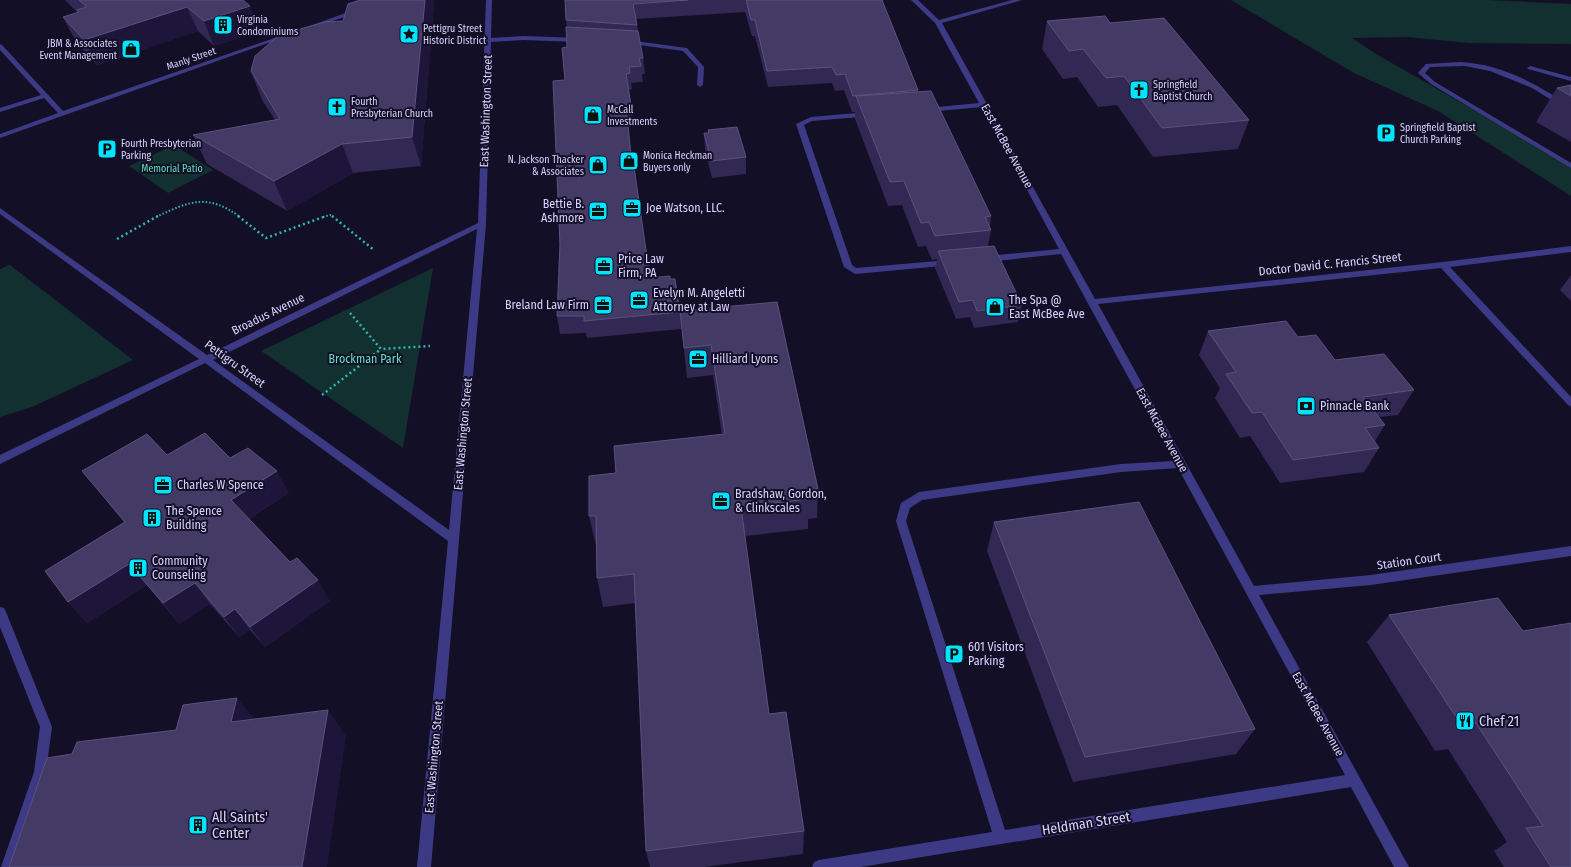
<svg xmlns="http://www.w3.org/2000/svg" width="1571" height="867" viewBox="0 0 1571 867" font-family="'Fira Sans Condensed',sans-serif">
	<style>
		.green { fill: #12302f }
		.lines { fill: none; stroke-linecap: round; stroke-linejoin: round }
		.path-far1 { stroke: #2fb8b0; stroke-width: 2; stroke-dasharray: 1.5 2; stroke-linecap: butt }
		.path { stroke: #2fb8b0; stroke-width: 2.5; stroke-dasharray: 2 3; stroke-linecap: butt }
		.minor { fill: #3d3a85; fill-rule: evenodd }
		.wall { fill: #312854 }
		.shaded-wall { fill: #1d163a }
		.building { fill: #433a66; stroke: #5a527e }
		.labels { text-anchor: middle; stroke-width: 4; stroke-linejoin: round; paint-order: stroke }
		.far-poi-label { font-size: 10px; fill: #d9d4ff; stroke: #130f26; text-anchor: start }
		.far-street-label { font-size: 10px; fill: #d9d4ff; stroke: #130f26 }
		.far-park-label { font-size: 10px; fill: #5fe0c0; stroke: #130f26 }
		.street-label { font-size: 12px; fill: #d9d4ff; stroke: #130f26 }
		.poi-label { font-size: 12px; fill: #d9d4ff; stroke: #130f26; text-anchor: start }
		.park-label { font-size: 12px; fill: #5fe0c0; stroke: #130f26 }
		.near-poi-label { font-size: 14px; fill: #d9d4ff; stroke: #130f26; text-anchor: start }
		.near-street-label { font-size: 14px; fill: #d9d4ff; stroke: #130f26 }
	</style>
	<rect width="100%" height="100%" fill="#130f26"/>
	<!-- green -->
	<path class="green" d="M1231,0H1487L1571,4V44L1469,43L1407,37L1352,38L1376,54L1571,165V196L1438,111L1354,73Z
		M174,145L213,170L168,193L129,166Z
		M9,265H10L133,360L32,407L0,417V269Z
		M433,268L403,448L261,351Z"/>
	<g class="lines">
		<!-- path-far1 -->
		<path class="path-far1" d="M156,217C190,201 207,193 240,217
			M323,217L330,215L333,217"/>
		<!-- path -->
		<path class="path" d="M238,216L266,238L326,216
			M332,216L374,250
			M117,239L158,216
			M350,313L381,349L430,346
			M322,395L381,349"/>
		<!-- minor -->
		<path class="minor" d="M486,0H492L491,38L523,36L579,38L582,40L579,42L523,40L491,42L486,224L431,867H417L448,541L205,363L0,464V455L199,359L0,214V208L207,355L478,223ZM477,229L449,530L213,360Z
			M911,0H918L939,20L1012,0H1022L942,23L1095,299L1443,262L1571,246V252L1450,267L1571,397V407L1568,405L1441,268L1098,304L1254,586L1371,575L1571,546V556L1371,585L1259,595L1409,867H1394L1351,787L861,867H812L814,862L819,860L992,832L896,521L901,503L919,492L1121,464L1174,461L1061,254L987,262L983,259L987,256L1059,249L982,107L927,112L923,110L927,108L979,103L935,23ZM1178,468L1345,775L1005,830L906,521L910,508L922,500L1121,472Z
			M357,9L360,11L359,12L312,28L307,27Z
			M283,35L288,36L0,138V134L58,113L44,98L0,112V108L41,95L0,50V44L2,45L63,111Z
			M627,40L687,48L704,67L703,85L700,87L697,85L698,67L683,51L625,43L624,42Z
			M1460,62C1501,64 1538,84 1571,107V112L1532,88L1490,71L1465,66L1430,67L1425,73L1435,82L1571,163V168L1431,84L1418,73L1426,64Z
			M1530,66L1571,77V81L1528,69L1527,68Z
			M868,112H871V116L812,121L804,125L852,265L856,268L949,260L953,263L952,265L855,274L844,267L796,124L811,117Z
			M0,607L4,608L6,612L52,727L46,772L15,867H1L34,772L40,727L0,627Z"/>
	</g>
	<!-- wall -->
	<path class="wall" d="M65,0H243L260,31L214,46L198,31L97,65L76,42L63,17L78,13Z
		M360,0H433L434,3L421,166L353,173L287,211L207,164L193,135L275,120L262,100L251,71L343,21Z
		M565,0H882L918,90V92L991,216L990,227L991,230L988,246L1022,305L1018,322L974,328L970,317L956,319L935,268L937,259L932,260L926,246L918,247L902,205L888,206L855,119V112H852L844,90L835,91L832,83L768,87L755,36H752L745,12L636,19L643,58L645,74H642L643,82L631,83L632,89L628,90L633,121L628,122L633,167L650,278L670,279L680,312L681,329L587,338L586,333L560,334L557,316L565,80L567,47V27L566,20Z
		M1047,21L1110,23L1249,120L1238,149L1153,157L1117,105L1098,107L1077,77L1063,79L1042,49Z
		M1571,85V142L1536,122L1557,88Z
		M708,130L746,157V174L712,178L705,150L704,133H709Z
		M1571,275V301L1560,290Z
		M777,302L818,489L817,518L808,519V529L745,536L769,714L804,831L803,854L704,867H650L646,851L636,603L603,607L597,578L596,545L589,516L616,473L722,435L713,375L687,378L680,311Z
		M1208,331L1298,337L1335,360L1414,390L1398,415L1379,417L1385,425L1375,441L1379,448L1364,472L1280,483L1250,436L1240,438L1215,398L1220,388L1199,355Z
		M167,455L230,458L289,493L249,519L290,562L330,601L265,647L250,630L239,637L210,604L179,624L147,585L87,623L68,602L124,522L100,493L82,471Z
		M994,522L1255,729L1236,754L1073,782L987,551Z
		M1498,598L1571,867H1504L1494,851L1507,842L1448,749L1435,751L1367,642L1389,615Z"/>
	<!-- shaded-wall -->
	<path class="shaded-wall" d="M425,0H433L434,3L421,166L412,137Z
		M250,6L260,31L214,46L204,21Z
		M187,7L198,31L97,65L84,40Z
		M342,144L353,173L287,211L274,181Z
		M277,471L289,493L245,521L231,500Z
		M129,564L147,585L87,623L68,602Z
		M318,580L330,601L265,647L250,627Z
		M195,583L210,604L179,624L163,603Z
		M235,609L250,630L239,637L224,617Z
		M237,698L259,724L231,722Z
		M328,710L346,736L327,867H302Z"/>
	<!-- building -->
	<path class="building" d="M79,0H243L250,6L204,21L187,7L84,40L63,17L79,12L77,10L87,7Z
		M360,0H425L412,137L342,144L274,181L193,135L280,119L251,71L255,56L279,35L325,22L343,21L348,4Z
		M565,0H688L633,4L637,25L566,20Z
		M746,0H882L918,90L853,96L845,74L836,75L832,67L767,71L755,20H751Z
		M1105,16L1110,23L1164,18L1249,120L1162,128L1124,76L1106,78L1083,49L1069,51L1047,21Z
		M566,27L638,31L643,58H639L641,66L629,67L630,73L626,74L631,105H626L632,167H634L650,278L670,276V279H675L680,312L584,321V316H557L560,245L553,81L565,80L562,48L567,47Z
		M1571,85V96L1557,88Z
		M931,91L991,216L985,217L991,230L935,236L929,222L921,223L904,181L890,182L856,96Z
		M737,127L746,157L711,161L704,133H709L708,130Z
		M994,246L1022,305L977,311L973,300L959,302L938,251Z
		M777,302L818,489L807,490L808,499L741,507L769,714L786,712L804,831L646,851L634,574L597,578L596,516H589V476L616,473L614,446L725,434L711,345L684,348L680,311Z
		M1286,321L1298,337L1316,335L1335,360L1384,354L1414,390L1363,397L1385,425L1365,428L1379,448L1293,460L1262,412L1252,413L1226,374L1236,372L1208,331Z
		M205,433L230,458L248,448L277,471L231,500L290,562L297,558L318,580L250,627L235,609L224,617L195,583L163,603L129,564L68,602L45,571L125,522L82,471L147,434L167,455Z
		M1139,502L1255,729L1085,757L994,522Z
		M1498,598L1523,631L1571,623V867H1551L1526,828L1543,826L1476,723L1462,726L1389,615Z
		M237,698L231,722L328,710L302,867H9L47,758L72,754L77,742L176,730L183,705Z"/>
	<!-- icons -->
	<defs>
		<g id="building-square" transform="scale(1)"><rect x="-9" y="-9" width="18" height="18" rx="4" fill="#00e5ff" stroke="#130f26"/><path d="M-4-6H4V6H1V3H-1V6H-4ZM-2.5-4.3h1.7v1.8h-1.7ZM.8-4.3h1.7v1.8H.8ZM-2.5-1h1.7V.8h-1.7ZM.8-1h1.7V.8H.8Z" fill="#111"/></g>
		<g id="sight-square" transform="scale(1)"><rect x="-9" y="-9" width="18" height="18" rx="4" fill="#00e5ff" stroke="#130f26"/><path d="M0-6L1.8-2.2L6-1.7L2.9 1.2L3.7 5.4L0 3.3L-3.7 5.4L-2.9 1.2L-6-1.7L-1.8-2.2Z" fill="#111"/></g>
		<g id="shop-square" transform="scale(1)"><rect x="-9" y="-9" width="18" height="18" rx="4" fill="#00e5ff" stroke="#130f26"/><path d="M-5-2.5h2.3a2.7 3.5 0 0 1 5.4 0H5L5.5 6h-11ZM-1.5-2.5h3a1.5 2.3 0 0 0-3 0Z" fill="#111"/></g>
		<g id="church-square" transform="scale(1)"><rect x="-9" y="-9" width="18" height="18" rx="4" fill="#00e5ff" stroke="#130f26"/><path d="M-1.2-6h2.4v3.5h3.3v2.4h-3.3V6h-2.4V-.1h-3.3v-2.4h3.3Z" fill="#111"/></g>
		<g id="parking-square" transform="scale(1)"><rect x="-9" y="-9" width="18" height="18" rx="4" fill="#00e5ff" stroke="#130f26"/><path d="M-3.5-5.5H1a3.5 3.5 0 0 1 0 7H-1V5.5H-3.5ZM-1-3.4V-.6H.8a1.4 1.4 0 0 0 0-2.8Z" fill="#111"/></g>
		<g id="office-square" transform="scale(1)"><rect x="-9" y="-9" width="18" height="18" rx="4" fill="#00e5ff" stroke="#130f26"/><path d="M-6-3h4V-5.5h4V-3h4V5H-6ZM-1-4.5V-3h2v-1.5ZM-6 0V1H6V0Z" fill="#111"/></g>
		<g id="bank-square" transform="scale(1)"><rect x="-9" y="-9" width="18" height="18" rx="4" fill="#00e5ff" stroke="#130f26"/><path d="M-6-4H6V4H-6ZM0-2.3a2.3 2.3 0 1 0 0 4.6a2.3 2.3 0 1 0 0-4.6Z" fill="#111"/></g>
		<g id="restaurant-square" transform="scale(1)"><rect x="-9" y="-9" width="18" height="18" rx="4" fill="#00e5ff" stroke="#130f26"/><path d="M-5-6h1v4h1v-4h1v4h1v-4h1v5L-1.5 .5V6h-2V.5L-5-1ZM5-6V6H3V1.5H1.5Q1.5-4 5-6Z" fill="#111"/></g>
	</defs>
	<g fill-rule="evenodd">
		<use href="#building-square" x="223" y="25"/>
		<use href="#sight-square" x="409" y="34"/>
		<use href="#shop-square" x="131" y="49"/>
		<use href="#church-square" x="1139" y="90"/>
		<use href="#church-square" x="337" y="107"/>
		<use href="#shop-square" x="593" y="115"/>
		<use href="#parking-square" x="1386" y="133"/>
		<use href="#parking-square" x="107" y="149"/>
		<use href="#shop-square" x="629" y="161"/>
		<use href="#shop-square" x="598" y="165"/>
		<use href="#office-square" x="632" y="208"/>
		<use href="#office-square" x="598" y="211"/>
		<use href="#office-square" x="604" y="266"/>
		<use href="#office-square" x="639" y="300"/>
		<use href="#office-square" x="603" y="305"/>
		<use href="#shop-square" x="995" y="307"/>
		<use href="#office-square" x="698" y="359"/>
		<use href="#bank-square" x="1306" y="406"/>
		<use href="#office-square" x="163" y="485"/>
		<use href="#office-square" x="721" y="501"/>
		<use href="#building-square" x="152" y="518"/>
		<use href="#building-square" x="138" y="568"/>
		<use href="#parking-square" x="954" y="654"/>
		<use href="#restaurant-square" x="1465" y="721"/>
		<use href="#building-square" x="198" y="825"/>
	</g>
	<g class="labels">
		<!-- far-poi labels -->
		<g class="far-poi-label">
			<text x="237" y="23">Virginia<tspan x="237" dy="12">Condominiums</tspan></text>
			<text x="423" y="32">Pettigru Street<tspan x="423" dy="12">Historic District</tspan></text>
			<text x="117" y="47" text-anchor="end">JBM &amp; Associates<tspan x="117" dy="12">Event Management</tspan></text>
			<text x="1153" y="88">Springfield<tspan x="1153" dy="12">Baptist Church</tspan></text>
			<text x="351" y="105">Fourth<tspan x="351" dy="12">Presbyterian Church</tspan></text>
			<text x="607" y="113">McCall<tspan x="607" dy="12">Investments</tspan></text>
			<text x="1400" y="131">Springfield Baptist<tspan x="1400" dy="12">Church Parking</tspan></text>
			<text x="121" y="147">Fourth Presbyterian<tspan x="121" dy="12">Parking</tspan></text>
			<text x="643" y="159">Monica Heckman<tspan x="643" dy="12">Buyers only</tspan></text>
			<text x="584" y="163" text-anchor="end">N. Jackson Thacker<tspan x="584" dy="12">&amp; Associates</tspan></text>
		</g>
		<!-- far-street labels -->
		<g class="far-street-label">
			<text transform="translate(191 58) rotate(-19)" y="4">Manly Street</text>
		</g>
		<!-- far-park labels -->
		<g class="far-park-label">
			<text x="172" y="172">Memorial Patio</text>
		</g>
		<!-- street labels -->
		<g class="street-label">
			<text transform="translate(486 111) rotate(-88)" y="4">East Washington Street</text>
			<text transform="translate(1007 146) rotate(61)" y="4">East McBee Avenue</text>
			<text transform="translate(1330 264) rotate(-6)" y="4">Doctor David C. Francis Street</text>
			<text transform="translate(268 314) rotate(-26)" y="4">Broadus Avenue</text>
			<text transform="translate(235 364) rotate(36)" y="4">Pettigru Street</text>
			<text transform="translate(1162 430) rotate(61)" y="4">East McBee Avenue</text>
			<text transform="translate(463 434) rotate(-85)" y="4">East Washington Street</text>
			<text transform="translate(1409 561) rotate(-8)" y="4">Station Court</text>
			<text transform="translate(1318 714) rotate(61)" y="4">East McBee Avenue</text>
			<text transform="translate(434 757) rotate(-85)" y="4">East Washington Street</text>
		</g>
		<!-- poi labels -->
		<g class="poi-label">
			<text x="584" y="208" text-anchor="end">Bettie B.<tspan x="584" dy="14">Ashmore</tspan></text>
			<text x="646" y="212">Joe Watson, LLC.</text>
			<text x="618" y="263">Price Law<tspan x="618" dy="14">Firm, PA</tspan></text>
			<text x="653" y="297">Evelyn M. Angeletti<tspan x="653" dy="14">Attorney at Law</tspan></text>
			<text x="1009" y="304">The Spa @<tspan x="1009" dy="14">East McBee Ave</tspan></text>
			<text x="589" y="309" text-anchor="end">Breland Law Firm</text>
			<text x="712" y="363">Hilliard Lyons</text>
			<text x="1320" y="410">Pinnacle Bank</text>
			<text x="177" y="489">Charles W Spence</text>
			<text x="735" y="498">Bradshaw, Gordon,<tspan x="735" dy="14">&amp; Clinkscales</tspan></text>
			<text x="166" y="515">The Spence<tspan x="166" dy="14">Building</tspan></text>
			<text x="152" y="565">Community<tspan x="152" dy="14">Counseling</tspan></text>
			<text x="968" y="651">601 Visitors<tspan x="968" dy="14">Parking</tspan></text>
		</g>
		<!-- park labels -->
		<g class="park-label">
			<text x="365" y="363">Brockman Park</text>
		</g>
		<!-- near-poi labels -->
		<g class="near-poi-label">
			<text x="1479" y="726">Chef 21</text>
			<text x="212" y="822">All Saints'<tspan x="212" dy="16">Center</tspan></text>
		</g>
		<!-- near-street labels -->
		<g class="near-street-label">
			<text transform="translate(1086 823) rotate(-9)" y="5">Heldman Street</text>
		</g>
	</g>
</svg>
